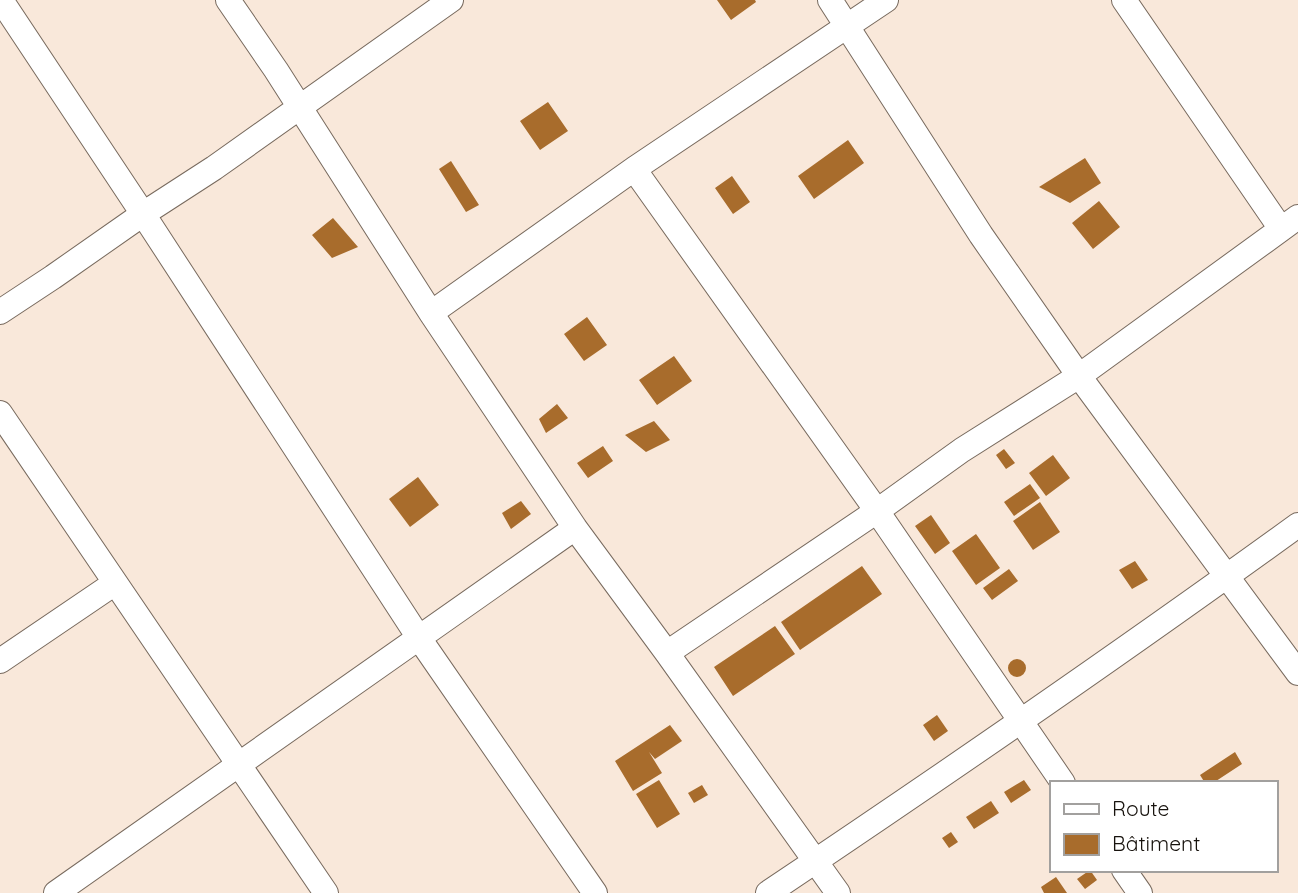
<svg xmlns="http://www.w3.org/2000/svg" width="1298" height="893" viewBox="0 0 1298 893" font-family="Quicksand,sans-serif">
	<style>
		.building { fill: #a86c2c }
		.lines { fill: none; stroke-linecap: round; stroke-linejoin: round }
		.street-casing { stroke: #786a5e; stroke-width: 26 }
		.street { stroke: #fff; stroke-width: 24 }
	</style>
	<rect width="100%" height="100%" fill="#f9e8da"/>
	<!-- building -->
	<path class="building" d="M717,0H755L756,2L731,20Z
		M548,102L568,131L540,150L520,121Z
		M848,140L864,163L814,199L798,176Z
		M1085,158L1101,183L1070,203L1039,187Z
		M451,161L479,205L466,212L439,169Z
		M732,176L750,202L733,214L715,188Z
		M1099,201L1120,227L1093,249L1072,223Z
		M333,218L358,247L332,258L312,235Z
		M587,317L607,345L584,361L564,334Z
		M674,356L692,381L657,405L639,380Z
		M557,404L568,418L546,433L539,419Z
		M654,421L670,440L646,452L625,435Z
		M603,446L613,461L588,478L577,463Z
		M1004,449L1015,463L1006,469L996,455Z
		M1053,455L1070,478L1046,496L1029,473Z
		M418,477L439,505L410,527L389,499Z
		M1030,484L1040,498L1014,516L1004,502Z
		M521,501L531,514L511,529L502,513Z
		M1040,502L1060,532L1033,550L1013,521Z
		M931,515L950,543L935,554L915,526Z
		M976,534L1000,568L976,585L952,551Z
		M1135,561L1148,580L1132,589L1119,570Z
		M862,566L882,594L800,650L781,622Z
		M1009,569L1018,581L992,600L983,588Z
		M775,626L795,654L733,696L714,667Z
		M1008 668a9 9 0 1 1 18 0a9 9 0 1 1-18 0Z
		M937,715L948,731L934,741L923,725Z
		M670,725L682,741L655,759L649,752L662,773L633,791L615,761Z
		M1235,752L1242,764L1213,783H1205L1200,775Z
		M659,780L680,814L657,828L636,794Z
		M1024,780L1031,790L1011,803L1004,792Z
		M702,785L708,795L694,803L688,793Z
		M991,801L999,813L974,829L966,817Z
		M951,832L958,842L949,848L942,838Z
		M1090,870L1097,880L1085,889L1077,879Z
		M1056,877L1067,893H1044L1041,887Z"/>
	<g class="lines">
		<!-- street casing -->
		<g class="street-casing">
			<path id="street" d="M1,0L143,214L419,638L595,893
				M228,0L276,70L431,313L575,528L667,653L838,893
				M830,0L981,235L1079,376L1298,217
				M1124,0L1281,229
				M634,169L877,511L1063,783
				M0,312L53,277L143,214L214,168L451,0
				M431,313L634,169L886,0
				M0,413L326,893
				M667,653L877,511L962,450L1079,376L1298,673
				M0,661L115,583
				M1124,870L1140,893
				M56,893L575,528
				M768,893C947,773 1124,651 1298,525"/>
		</g>
		<!-- street -->
		<use href="#street" class="street"/>
	</g>
	<!-- legend -->
	<rect x="1050" y="781" width="228" height="91" fill="#ffffff" stroke="#a2a09e" stroke-width="2"/>
	<rect x="1064" y="804" width="35" height="10" fill="#ffffff" stroke="#a2a09e" stroke-width="2"/>
	<text x="1112" y="816" font-size="21" fill="#17120d">Route</text>
	<rect x="1064" y="834" width="35" height="21" fill="#a86c2c" stroke="#a2a09e" stroke-width="2"/>
	<text x="1112" y="851" font-size="21" fill="#17120d">Bâtiment</text>
</svg>
